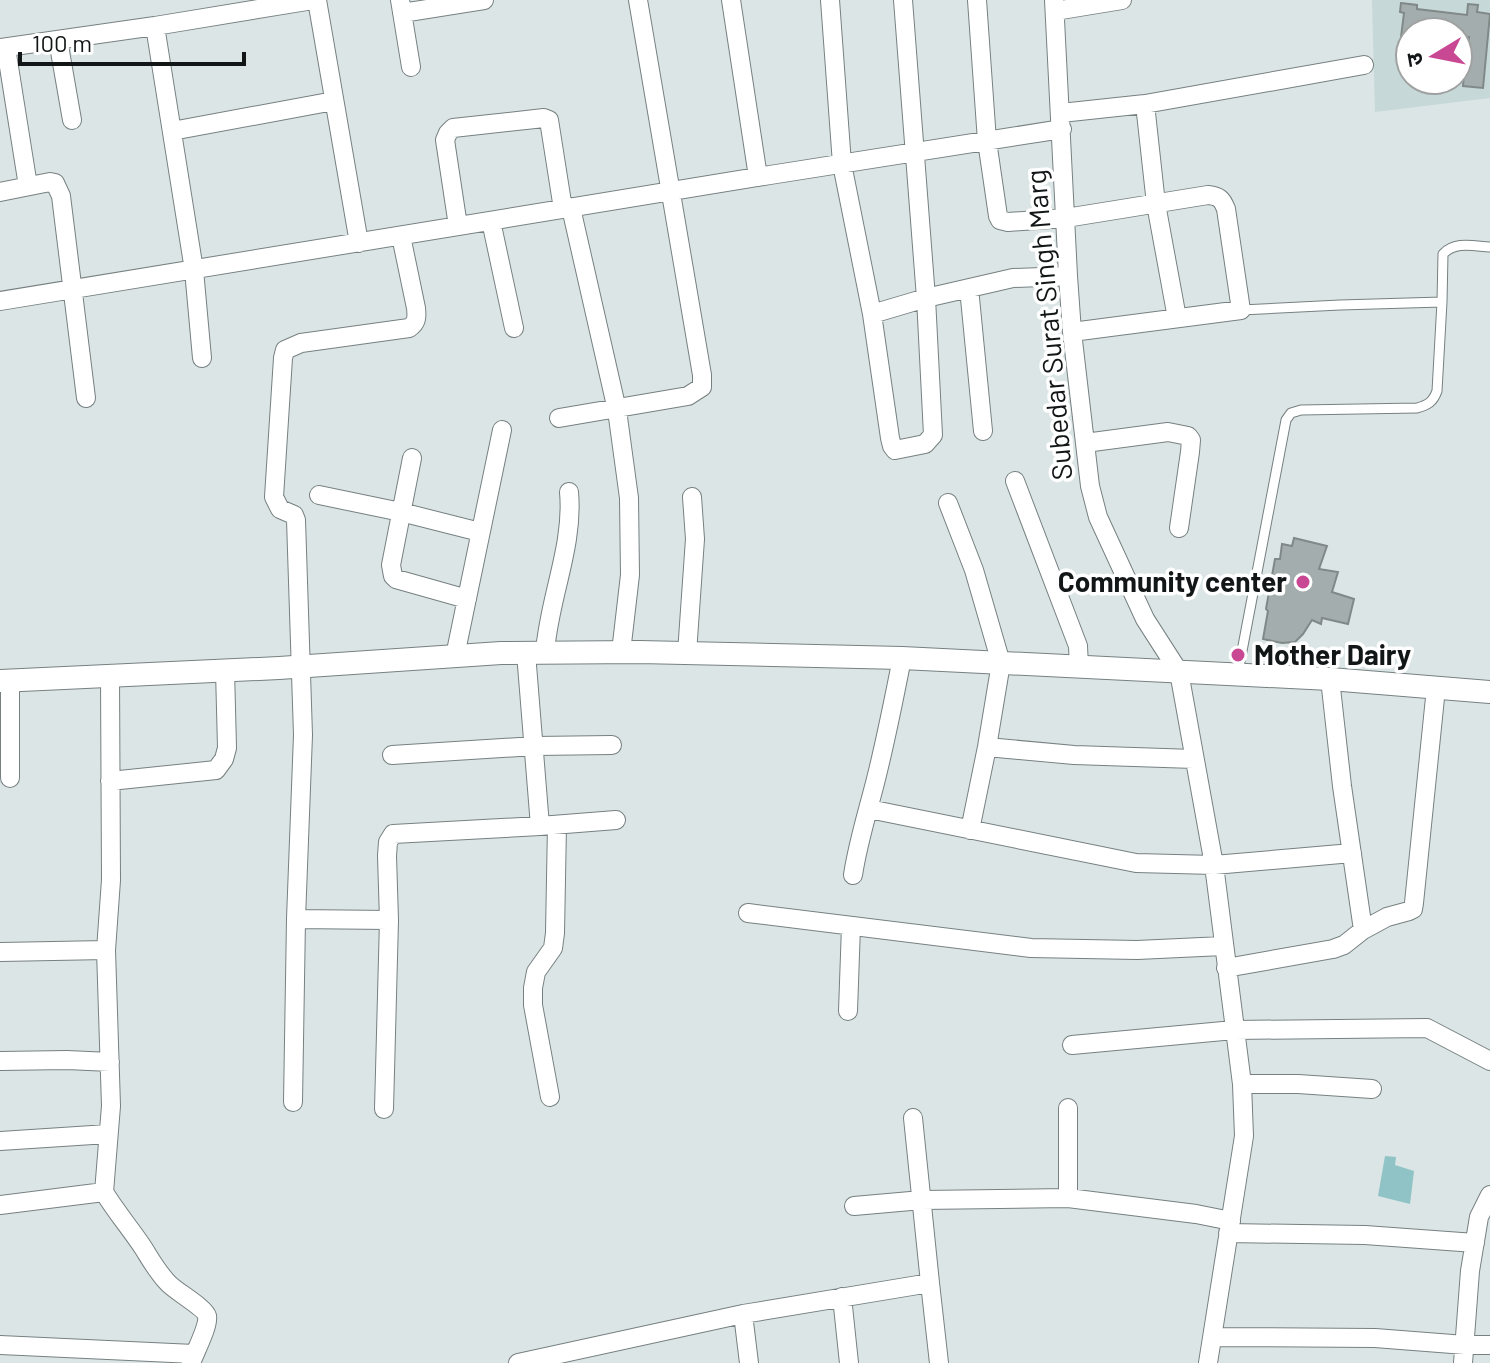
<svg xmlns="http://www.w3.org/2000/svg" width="1490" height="1363" viewBox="0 0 1490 1363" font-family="Barlow,'Noto Sans Devanagari',sans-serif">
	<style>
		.built { fill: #c6d8d8; fill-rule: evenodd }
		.green { fill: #90c3c5 }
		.building { fill: #a4adad; stroke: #808888; stroke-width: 2 }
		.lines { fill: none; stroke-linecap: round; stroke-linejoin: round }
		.service-casing { stroke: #778080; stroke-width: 11 }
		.minor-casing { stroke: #778080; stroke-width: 20 }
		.tertiary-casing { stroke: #778080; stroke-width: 24 }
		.service { stroke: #fff; stroke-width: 9 }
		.minor { stroke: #fff; stroke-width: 18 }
		.tertiary { stroke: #fff; stroke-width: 22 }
		.poi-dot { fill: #c84893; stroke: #fff; stroke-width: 3 }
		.labels { text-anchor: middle; stroke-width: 7; stroke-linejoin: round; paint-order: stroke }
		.street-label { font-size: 28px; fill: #121616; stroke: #fff }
		.poi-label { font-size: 28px; font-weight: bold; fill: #121616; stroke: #fff; text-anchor: end }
	</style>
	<rect width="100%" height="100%" fill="#dbe5e5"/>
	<!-- built -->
	<path class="built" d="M1372,0H1490V98L1375,112ZM1410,32H1458V80H1410Z"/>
	<!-- green -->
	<path class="green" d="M1385,1156L1396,1157L1395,1165L1414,1171L1410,1204L1378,1196Z"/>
	<!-- building -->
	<path class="building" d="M1401,3L1417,5V9L1467,15L1468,4L1478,5L1477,12L1490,14L1483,88L1463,86L1465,64L1461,63L1463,47H1468L1469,37H1463V31L1428,28V32H1410V46L1400,45L1404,13L1400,12Z
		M1294,538L1327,546L1319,569L1338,572L1332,592L1354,599L1348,624L1322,618L1321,624L1312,620L1303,634L1295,642L1282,643L1263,639L1268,611L1266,609L1275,559H1280L1282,544L1292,546Z"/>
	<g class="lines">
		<!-- service casing -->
		<g class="service-casing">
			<path id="service" d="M1241,310L1340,305L1442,302
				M1238,672L1286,420L1291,413L1301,410L1417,408C1428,405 1433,402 1437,391L1442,302L1443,254C1455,241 1473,246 1490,247"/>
		</g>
		<!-- minor casing -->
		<g class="minor-casing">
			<path id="minor" d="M317,0L359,243
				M400,0L411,67
				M731,0L758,177
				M830,0L842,164L872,314L890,438L892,446L895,450L925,444L933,435L926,298L903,0
				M977,0L987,141L998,216L1000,220L1008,222L1066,218L1208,195C1219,196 1222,199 1226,209L1241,310L1072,332
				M1054,0L1068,276L1072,332L1090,486L1098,517L1145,619L1179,672L1214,865L1242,1084L1244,1136L1208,1363
				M1055,11L1122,0
				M402,13L484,0
				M155,26L194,270L202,358
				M58,40L72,120
				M0,48L155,26L313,0
				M6,48L28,186
				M1145,104L1156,204L1177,318
				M1061,113L1145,104L1364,65
				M172,131L334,101
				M0,192L50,182L55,183L61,196L86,398
				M571,208L617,410L629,498L630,575L621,652
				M491,221L514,328
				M458,226L445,140L448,133L453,128L544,118L549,120L563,209
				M969,288L983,431
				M0,301L770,175L1062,129
				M872,314L926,298L1013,278L1068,276
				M559,418L688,396L702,387V375L638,0
				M1085,443L1168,432L1188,436L1191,440L1190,452L1179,528
				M412,458L391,565L393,576L396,579L467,599
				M1015,481L1078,646L1079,667
				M319,495L401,512L480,532
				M948,503L974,570L1001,663L987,747L970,830
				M545,652C549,598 574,546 569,492
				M526,653L540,826
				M687,653L695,539L692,497
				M455,656L502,430
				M987,747L1074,755L1194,759
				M392,755L535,746L612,745
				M10,778V681
				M110,781L216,770L224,759L227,748L225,670
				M869,809L1136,863L1214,865L1352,853
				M853,875C858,842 868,811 876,779C886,739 894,699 902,658
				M748,913L1031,948L1137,950L1223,946
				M296,919L389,920
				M1363,930L1387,917L1409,911L1413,909L1414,903L1436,688
				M0,952L106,950
				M1226,968L1333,949L1344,945L1363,930L1342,786L1330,679
				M848,1011L851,926
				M1072,1045L1234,1030L1427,1028L1490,1061
				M0,1061L67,1060L110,1062
				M1242,1084H1298L1372,1089
				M550,1097L533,1005V988L536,972L553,948L555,933L557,825
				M293,1102L296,919L303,735L296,520L294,515L280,509L274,497L283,358L285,350L301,343L409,328C417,323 417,317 416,308L401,236
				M384,1109L389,920L387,856L388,842L393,834L540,826L616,820
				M0,1141L108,1134
				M104,1192C116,1212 131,1229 144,1249C152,1262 158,1273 169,1284C177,1292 205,1308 207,1316C209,1326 195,1352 191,1363
				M1068,1198V1108
				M0,1205L104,1192L111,1106L106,950L111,880L110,675
				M854,1206L922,1200L1068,1198L1196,1214L1231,1221
				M1228,1233L1365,1235L1475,1243
				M930,1283L939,1363
				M842,1297L849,1363
				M743,1314L749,1363
				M1213,1337L1375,1338L1465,1345H1490
				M0,1345L194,1354
				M518,1363L743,1314L930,1283L913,1118
				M1463,1363L1470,1271L1479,1217L1490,1195"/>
		</g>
		<!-- tertiary casing -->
		<g class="tertiary-casing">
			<path id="tertiary" d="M0,681L279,668L501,653L639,652L902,658L1330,679L1490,692"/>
		</g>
		<!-- service -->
		<use href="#service" class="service"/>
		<!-- minor -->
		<use href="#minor" class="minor"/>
		<!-- tertiary -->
		<use href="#tertiary" class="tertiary"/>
	</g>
	<!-- markers -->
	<g class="poi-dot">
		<circle cx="1303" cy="582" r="8"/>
		<circle cx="1238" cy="655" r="8"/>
	</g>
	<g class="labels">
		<!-- street labels -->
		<g class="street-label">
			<text transform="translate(1049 325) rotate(-95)" y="10">Subedar Surat Singh Marg</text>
		</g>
		<!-- poi labels -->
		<g class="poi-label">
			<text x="1287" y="592">Community center</text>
			<text x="1254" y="665" text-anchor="start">Mother Dairy</text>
		</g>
	</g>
	<!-- north arrow -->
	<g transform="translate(1434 56) rotate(260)"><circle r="38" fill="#ffffff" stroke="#a0a2a2" stroke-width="2"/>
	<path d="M0-6L14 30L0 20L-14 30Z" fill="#c84893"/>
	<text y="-12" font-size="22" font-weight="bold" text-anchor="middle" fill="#121616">उ</text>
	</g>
	<!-- scale -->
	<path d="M20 52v12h224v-12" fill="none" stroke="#121616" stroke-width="4"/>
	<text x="32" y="52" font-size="24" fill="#121616" stroke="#ffffff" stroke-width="6" paint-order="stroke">100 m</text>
</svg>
